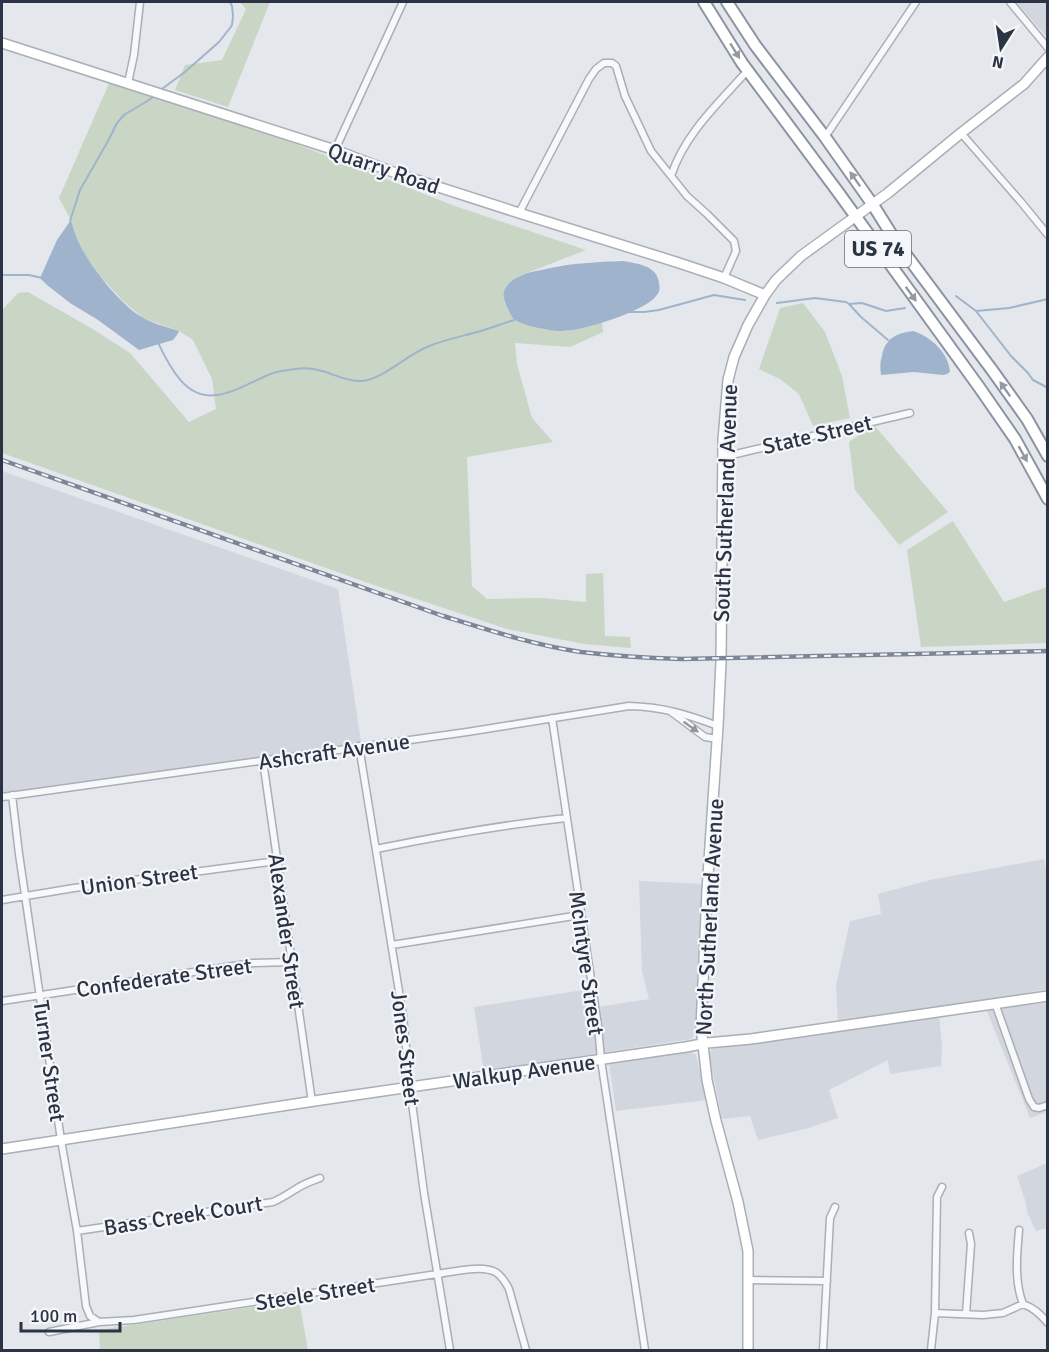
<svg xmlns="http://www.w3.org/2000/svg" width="1049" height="1352" viewBox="0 0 1049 1352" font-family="Signika,sans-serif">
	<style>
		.built { fill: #d2d6de }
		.green { fill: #c9d6c5 }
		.water { fill: #9fb4cc }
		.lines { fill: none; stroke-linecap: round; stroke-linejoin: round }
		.stream { stroke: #9fb4cc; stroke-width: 2 }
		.street-casing { stroke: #a9aeb7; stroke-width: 9 }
		.secondary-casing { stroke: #a9aeb7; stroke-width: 12 }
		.highway-casing { stroke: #8b94a3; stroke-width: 14 }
		.street { stroke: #f7f8fa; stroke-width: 6 }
		.secondary { stroke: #fff; stroke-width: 9 }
		.highway { stroke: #fff; stroke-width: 10 }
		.rail-casing { stroke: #7d8696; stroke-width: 4.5 }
		.rail { stroke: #f4f6f9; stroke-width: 2; stroke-dasharray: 7; stroke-linecap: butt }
		.oneway { fill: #959aa2 }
		.oneway2 { fill: #9196a0 }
		.labels { text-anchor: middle; stroke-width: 4.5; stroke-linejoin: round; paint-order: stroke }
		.shield { fill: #f4f6f9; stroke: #676e7b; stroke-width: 1.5 }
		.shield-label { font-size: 21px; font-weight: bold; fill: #2b3445 }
		.street-label { font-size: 22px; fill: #2b3445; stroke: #f4f6f9 }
	</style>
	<rect width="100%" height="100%" fill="#e4e7ec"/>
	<!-- built -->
	<path class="built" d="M1016,2H1047V35H1045Z
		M2,471L338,589L361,742L2,800Z
		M1044,859L1048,880L1047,989L1010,996L838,1021L836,986L850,921L881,914L878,894L930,880Z
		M639,881L702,884L699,931L695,1034L691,1039L484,1071L474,1007L584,990L586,1005L591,1008L649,999L642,971Z
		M1047,1003V1112L1030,1118L986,1009Z
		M939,1016L942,1046L941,1066L890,1074L888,1060L829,1090L838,1118L809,1128L758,1140L750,1116L722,1119L709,1054L713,1048L720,1044Z
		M691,1052L696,1055L707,1100L616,1111L609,1062Z
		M1047,1163V1228L1036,1231L1027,1212L1026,1203L1017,1176Z"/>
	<!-- green -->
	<path class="green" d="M240,2H270L228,107L175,90L185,65L222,60L246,9Z
		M110,81L258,129L455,206L586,250L519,276L506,286L504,302L514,320L521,323L540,328L567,331L602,322L603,332L570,347L515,343L517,364L532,418L553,442L467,457L472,586L487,599L541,598L586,602V574L603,573L605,636L630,637L631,648L584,644L507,629L374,585L2,453V310L18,293L28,292L96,331L130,353L189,422L216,409L212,379L193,340L179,331L143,318L123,301L99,275L85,255L78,242L71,220L59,198Z
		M803,303L825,332L842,376L850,418L813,426L799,394L780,379L759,369L780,308Z
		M874,425L948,512L899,545L855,490L849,442Z
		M953,521L1004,602L1047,587V643L921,647L907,550Z
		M299,1300L308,1350H100L99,1330Z"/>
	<!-- water -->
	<path class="water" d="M71,220C73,227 75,234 78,241C89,265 118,302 140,316C151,323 166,327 179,331L177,335L173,340L139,350L98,320L70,303L47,285L40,278L57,240Z
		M623,261C638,264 657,265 659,283C660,288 660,292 656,296C644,312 580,332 559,331C551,331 521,325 515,320C512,318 510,313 508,309C499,293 504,284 520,276C528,272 537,271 546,269C572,263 597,262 623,261Z
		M913,331C930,336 949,353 950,372L947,374L943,375L914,372L881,375C880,368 880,362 882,356C885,338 897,333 913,331Z"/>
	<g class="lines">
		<!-- stream -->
		<path class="stream" d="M159,91L185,72L219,42L230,28L232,25L233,16L232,6L230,2
			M70,221L80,190L108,141L117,123L124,115L149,100L155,95
			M2,275H29L42,278
			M956,296L976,311L1011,356L1028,373L1033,380L1048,388
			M777,303L815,298L846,302L849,304L862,303L886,311L905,308
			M849,304L861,317L888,340
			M976,311L1009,308L1048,299
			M630,312H644L659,310L714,295L745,300
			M158,342C162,352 171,368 178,377C206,414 240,386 273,373C279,371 288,370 295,369C302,368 311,368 318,370C333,373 346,382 362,381C383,379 407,355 427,347C445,339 465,336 484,330C494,327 504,323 514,320"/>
		<!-- street casing -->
		<g class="street-casing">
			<path id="street" d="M1010,2L1048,48
				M128,83L134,55L140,2
				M961,133L1021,202L1048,235
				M825,137L916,2
				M335,150L403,2
				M671,176C685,133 719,103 748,70
				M519,213L589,79L596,69L604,63H612L616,66L625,96L651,151L687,196L707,214L734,241L736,251L724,278
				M723,457L910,413
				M670,711L705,737L718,739
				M552,718L598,1026L601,1060L645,1350
				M359,746L403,1016L410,1088L424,1193L450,1350
				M263,761L312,1102
				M12,795L19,854L61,1140L77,1231L86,1306L90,1316L99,1322
				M2,797L467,732L629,706C663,707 686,714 718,726
				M376,849C439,836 502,825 566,818
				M2,900L74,888L277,861
				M392,945L580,915
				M2,1001L253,963L291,962
				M995,1003L1029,1099L1034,1107L1039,1108L1048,1105
				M1019,1230C1017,1254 1014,1281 1023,1304
				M77,1231L273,1202C282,1198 288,1194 296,1189C303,1184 312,1181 320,1178
				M748,1280L827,1281
				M935,1313L983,1315L1003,1313L1023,1304C1034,1308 1040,1314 1048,1323
				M966,1314L971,1244L969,1233
				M49,1332L99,1322L134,1320L437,1274C453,1272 483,1264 497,1273C502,1277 506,1283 509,1289L526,1350
				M823,1350L830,1218L835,1207
				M931,1350L935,1313L937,1197L942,1187"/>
		</g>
		<!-- secondary casing -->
		<g class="secondary-casing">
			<path id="secondary" d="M2,43L335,150L401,175L519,213L676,262L724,278L765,295
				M2,1149L321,1100L686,1047L707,1043L751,1039L1048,996
				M748,1350V1251L738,1202L716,1121L707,1080L701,1027L707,891L718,726L721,662L723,440L728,380L734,357L748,325L765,295L776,280L801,256L888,193L961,133L1024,84L1048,57"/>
		</g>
		<!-- highway casing -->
		<g class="highway-casing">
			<path id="highway" d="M704,2L742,63L838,192L979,387L1015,439L1048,499
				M727,2L755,45L825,137L873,205L895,240L992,370L1027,419L1048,456"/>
		</g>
		<!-- street -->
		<use href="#street" class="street"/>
		<!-- secondary -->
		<use href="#secondary" class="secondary"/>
		<!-- highway -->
		<use href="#highway" class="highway"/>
		<!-- rail casing -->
		<g class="rail-casing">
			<path id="rail" d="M2,460L443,616C488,630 534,645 581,652C615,656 649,658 682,659L1048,651"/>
		</g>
		<!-- rail -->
		<use href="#rail" class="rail"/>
	</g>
	<!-- one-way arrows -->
	<defs><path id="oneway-solid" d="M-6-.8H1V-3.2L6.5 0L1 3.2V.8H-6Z" transform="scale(1.5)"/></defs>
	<g class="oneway">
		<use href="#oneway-solid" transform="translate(735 51) rotate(58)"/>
		<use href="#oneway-solid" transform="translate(855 179) rotate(-125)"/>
		<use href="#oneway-solid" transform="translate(911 294) rotate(54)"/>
		<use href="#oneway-solid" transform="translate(1005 389) rotate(-125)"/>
		<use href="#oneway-solid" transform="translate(1023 454) rotate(61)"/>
	</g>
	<use class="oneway2" href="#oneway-solid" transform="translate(691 727) rotate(35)"/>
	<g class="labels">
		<!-- shield labels -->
		<rect class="shield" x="845" y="231" width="66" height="36" rx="4.5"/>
		<g class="shield-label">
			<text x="878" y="256">US 74</text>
		</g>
		<!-- street labels -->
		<g class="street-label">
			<text transform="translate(384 168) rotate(19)" y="8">Quarry Road</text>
			<text transform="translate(817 434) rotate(-13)" y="8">State Street</text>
			<text transform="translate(725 503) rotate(-88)" y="8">South Sutherland Avenue</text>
			<text transform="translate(334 751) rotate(-8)" y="8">Ashcraft Avenue</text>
			<text transform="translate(139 879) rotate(-8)" y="8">Union Street</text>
			<text transform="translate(709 917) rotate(-87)" y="8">North Sutherland Avenue</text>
			<text transform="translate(287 931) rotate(82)" y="8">Alexander Street</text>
			<text transform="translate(587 963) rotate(82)" y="8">McIntyre Street</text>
			<text transform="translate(164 977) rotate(-8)" y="8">Confederate Street</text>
			<text transform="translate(406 1048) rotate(83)" y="8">Jones Street</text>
			<text transform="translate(50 1061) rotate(82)" y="8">Turner Street</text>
			<text transform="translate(524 1071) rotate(-8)" y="8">Walkup Avenue</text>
			<text transform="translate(183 1215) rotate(-9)" y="8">Bass Creek Court</text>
			<text transform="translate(315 1293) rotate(-9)" y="8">Steele Street</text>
		</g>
	</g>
	<!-- border -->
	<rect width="1049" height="1352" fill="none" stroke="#2b3445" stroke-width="6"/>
	<!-- north arrow -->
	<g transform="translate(1001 48) rotate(192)" stroke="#f4f6f9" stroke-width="4.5" paint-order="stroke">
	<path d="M0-4.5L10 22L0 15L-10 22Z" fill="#2b3445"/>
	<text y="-9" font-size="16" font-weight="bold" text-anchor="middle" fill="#2b3445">N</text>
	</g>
	<!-- scale -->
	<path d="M21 1322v9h99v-9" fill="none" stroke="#2b3445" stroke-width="3"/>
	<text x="30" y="1322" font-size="18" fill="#2b3445" stroke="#f4f6f9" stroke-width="4.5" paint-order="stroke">100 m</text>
</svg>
